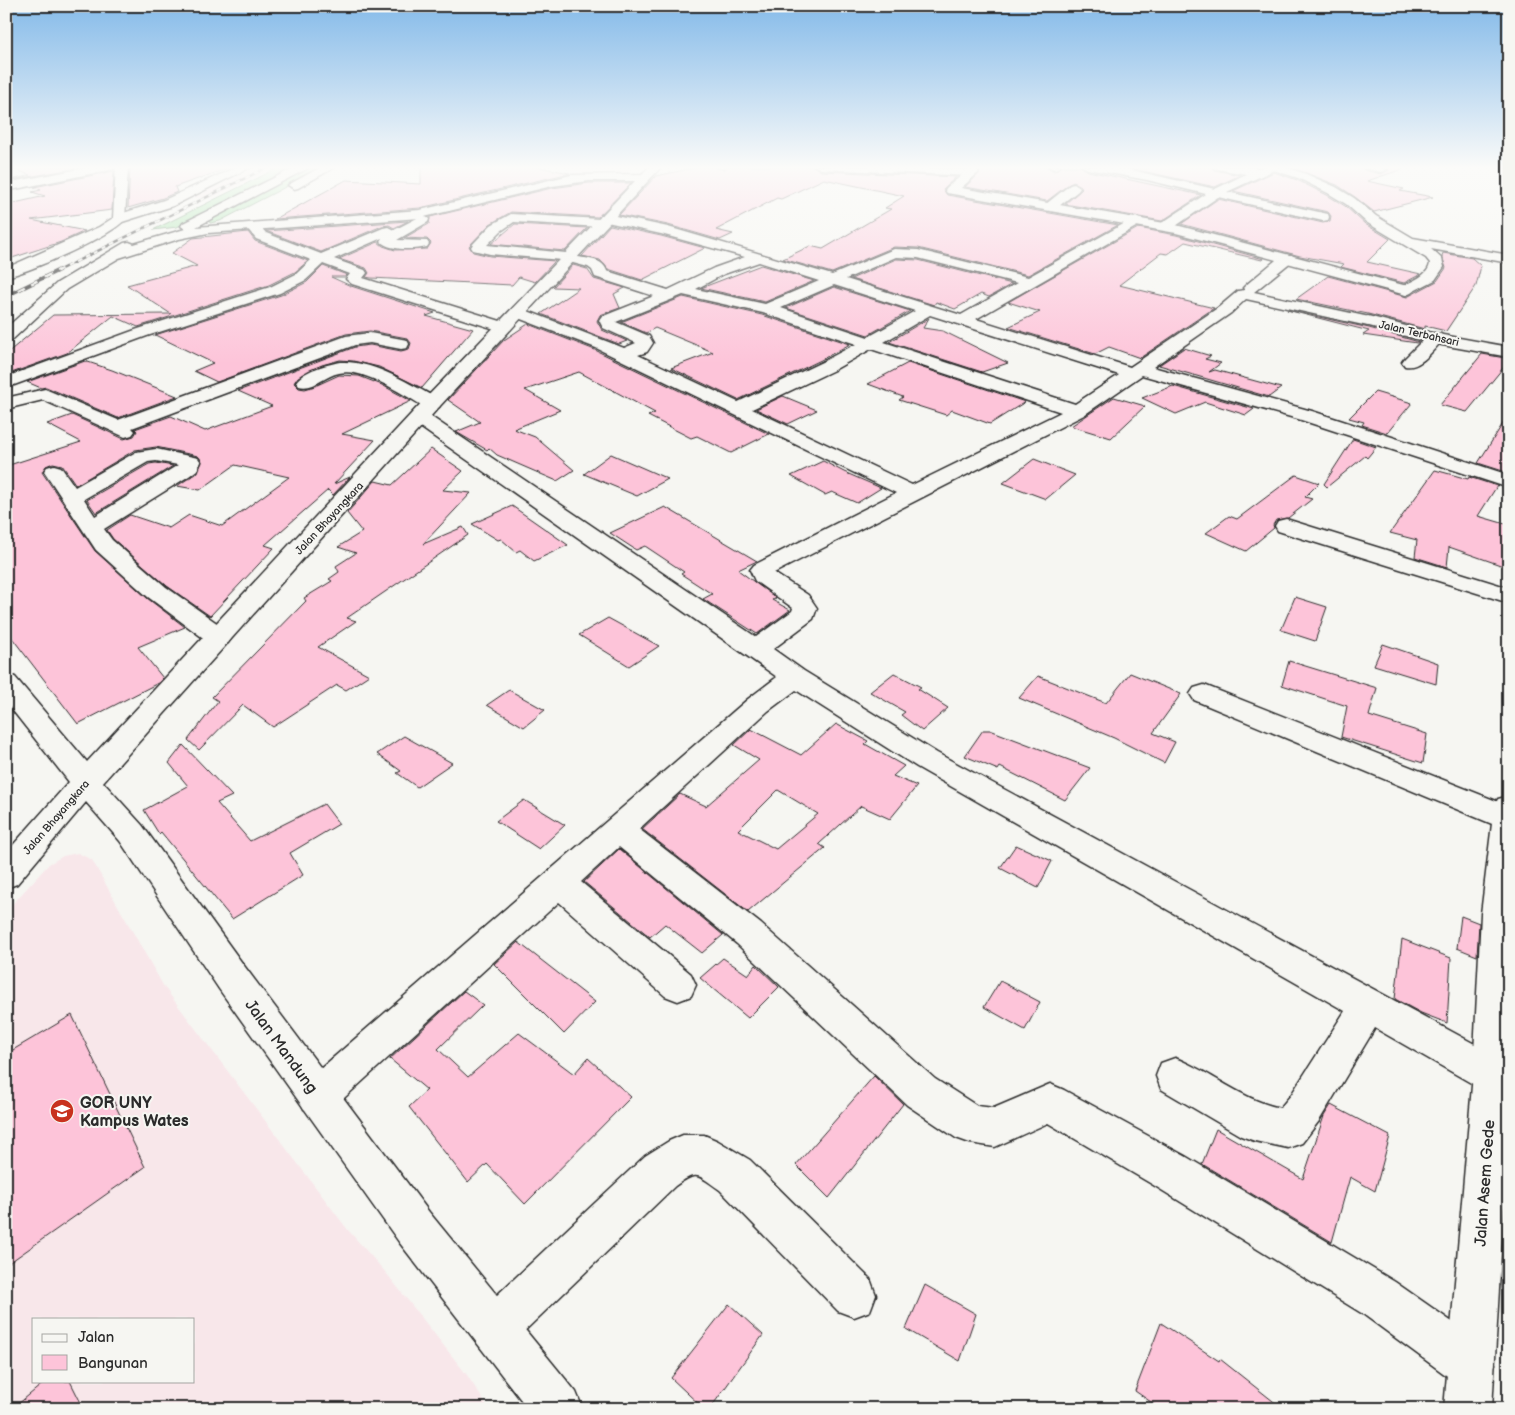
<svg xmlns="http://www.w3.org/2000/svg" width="1515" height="1415" viewBox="0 0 1515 1415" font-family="'Balsamiq Sans',sans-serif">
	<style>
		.built { fill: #f8e7ea; fill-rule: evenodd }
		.green { fill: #a3e1a8; stroke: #67866a }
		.building { fill: #fdc4d9; stroke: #2b2b2b; fill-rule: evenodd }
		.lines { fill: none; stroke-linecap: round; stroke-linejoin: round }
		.street-casing { stroke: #2b2b2b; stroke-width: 3 }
		.secondary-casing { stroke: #2b2b2b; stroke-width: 3 }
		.street { fill: #f6f6f2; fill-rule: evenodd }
		.secondary { fill: #f6f6f2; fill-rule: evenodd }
		.rail-far1-casing { stroke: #2b2b2b; stroke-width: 2.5 }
		.rail-casing { stroke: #2b2b2b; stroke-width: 4 }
		.rail-far1 { stroke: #f6f6f2; stroke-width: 2; stroke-dasharray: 5; stroke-linecap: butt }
		.rail { stroke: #f6f6f2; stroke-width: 2.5; stroke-dasharray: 7; stroke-linecap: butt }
		.labels { text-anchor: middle; stroke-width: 4; stroke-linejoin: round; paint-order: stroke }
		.far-street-label { font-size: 11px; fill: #2b2b2b; stroke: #f6f6f2 }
		.near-street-label { font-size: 16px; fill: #2b2b2b; stroke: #f6f6f2 }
		.near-poi-label { font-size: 16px; font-weight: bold; fill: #2b2b2b; stroke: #f6f6f2; text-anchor: start }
	</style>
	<rect width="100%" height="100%" fill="#f6f6f2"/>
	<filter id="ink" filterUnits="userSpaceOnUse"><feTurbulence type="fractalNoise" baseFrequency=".02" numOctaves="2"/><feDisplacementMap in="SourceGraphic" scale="10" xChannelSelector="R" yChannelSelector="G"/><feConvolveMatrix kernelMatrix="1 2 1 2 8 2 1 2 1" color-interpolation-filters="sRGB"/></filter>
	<g filter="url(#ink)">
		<!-- built -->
		<path class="built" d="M257,166H280L211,198H193Z
			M568,166H588H586L587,169H605L609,166H632L623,175L575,174L570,172Z
			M78,853L92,860L164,987L348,1230L387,1274L467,1375L489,1409H6V911L49,864L63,856ZM34,1319H194V1381H34Z"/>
		<!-- green -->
		<path class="green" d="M282,166H297L177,227L153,230Z
			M312,166L324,167L220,221L210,223L208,220Z"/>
		<!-- building -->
		<path class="building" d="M11,166H88L12,180L30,175L11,168Z
			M130,166H229V168L175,187L177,192L163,198L128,208Z
			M421,166H533L570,173L420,208L275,219L346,180L421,184Z
			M703,166H712L724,170L727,166H813L821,171L956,177L943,189L947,195L1118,225L1028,275L918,248L894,247L832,273L783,259L810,246L823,249L891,209L885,208L904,196L824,179L781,199L777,198L716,230L733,234L720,240L668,225L619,215L656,176Z
			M980,166H1046L1054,171L1063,166H1080L1088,171L1201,195L1162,221L1065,204L1082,189L1081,186L1074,182L1069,184L1047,201L965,187L979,174Z
			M1120,166L1147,169L1148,166H1211L1214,170L1240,175L1215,187Z
			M1287,166H1360L1364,170L1381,174L1389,170L1384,166H1402L1403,169L1367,181L1404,189L1400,191L1433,197L1374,212L1355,197L1337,185Z
			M114,171L112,210L31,220L85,231L61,242L6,260V205L45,196L32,192L41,190L34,187Z
			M1274,172L1297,180L1327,195L1345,206L1365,224L1390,239L1367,262L1421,274L1404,283L1341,267L1344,264L1300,256L1181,224L1218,199L1323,223L1330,221L1331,216L1328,212L1233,191Z
			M589,183H631L598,217L511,212L490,224L469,246L473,252L490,256L555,261L535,282L519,277L512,285L371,278L366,277L369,273L366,268L339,259L378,242L383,246L395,250L427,249L431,243L427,239L404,238L429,224L430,217L552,188Z
			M408,221L394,228L389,225L382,226L321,252L266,231Z
			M515,224L587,228L565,251L491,244Z
			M610,225L661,236L705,248L642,280L608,269L600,260L582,256Z
			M1138,228L1176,235L1264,259L1262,260L1185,242L1168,254L1161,253L1119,285L1214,308L1140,358L1109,347L1095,354L1008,327L1040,312L1008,302Z
			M248,232L255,241L308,261L295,272L269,285L138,327L113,316L67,353L6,375V354L53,315L171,314L127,285L197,266L172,253L193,238Z
			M1443,253L1472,258L1481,266L1476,286L1446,331L1425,326V329L1368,314L1296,299L1328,276L1407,297L1437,281L1446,268L1442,256Z
			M896,259L918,260L1012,284L989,297L981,294L955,309L936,302L934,305L851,279Z
			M573,265L587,269L594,279L625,288L614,294L620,308L600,315L597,321L602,330L627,341L619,344L541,314L579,288L553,287Z
			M761,265L814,281L765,302L701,288Z
			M323,266L347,275L345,277H331L351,286L435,313L426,316L473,329L422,388L379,367L353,361L340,360L322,365L298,377L294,383L299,388L305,389L315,386L339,375L359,376L382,385L411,401L342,434L375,440L334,484L350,477L333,495L328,490L265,545L274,548L210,616L167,586L113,539L107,530L130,515L169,528L189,515L222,526L289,477L235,465L200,490L177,486L198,472L202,461L198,456L156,447L135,450L76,485L62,465L53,463L46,466L42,472L95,551L147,598L185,627L138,647L163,678L158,683L78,724L6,630V466L81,442L47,424L72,415L124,439L134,436L137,431L135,429L171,416L205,431L272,406L238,391L355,347L370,345L401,351L409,349L411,343L407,338L370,331L346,334L217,382L194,371L213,363L155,335L281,295L307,282Z
			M834,287L910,311L868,335L786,308Z
			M683,297L762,315L850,344L821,360L738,400L671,368L713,352L655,328L646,333L621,322Z
			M1287,310L1369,328L1419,342L1417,343L1363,335L1369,331Z
			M929,318L923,328L943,331L1008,363L982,372L889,342Z
			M528,324L595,350L769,434L731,453L697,436L691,438L648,416L655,413L579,372L525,390L560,410L514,429L535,437L574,470L557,481L497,455L489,448L487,450L456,432L480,422L448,400L504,340Z
			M1184,348L1211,356L1205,359L1221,363L1209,372L1215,370L1281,388L1269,397L1159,365Z
			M1482,354L1505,358L1507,363L1467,412L1440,405Z
			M85,361L112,370L177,396L118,418L46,387L41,388L27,382Z
			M908,363L1025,402L990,424L952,410L946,415L899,400L903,397L868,384Z
			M1173,386L1254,409L1246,415L1205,402L1176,414L1142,398Z
			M1375,392L1412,403L1387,433L1362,425L1364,422L1349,418Z
			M783,396L817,410L788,424L756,409Z
			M1114,397L1145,406L1111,438L1071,426Z
			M1509,414V467L1506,472L1478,463Z
			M1353,439L1376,447L1367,458L1365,456L1327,487L1324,484Z
			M431,449L463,471L443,490L471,493L423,544L463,527L468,535L347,618L356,621L318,647L369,675L346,690L337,685L273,727L243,705L199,750L188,740L218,701L212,697L306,601L304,598L332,581L329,579L339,572L336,566L356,553L338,547L362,532L347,513L375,481L392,485Z
			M611,454L668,479L637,496L584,474Z
			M1034,459L1075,475L1046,499L1003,483Z
			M823,461L844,472L881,488L857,503L832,492L825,495L791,476Z
			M156,463L173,466L96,513L87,500L149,464Z
			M1435,470L1468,479L1469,477L1497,486L1478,516L1509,525V568L1449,547L1447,567L1415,557L1417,540L1390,533Z
			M1296,475L1319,483L1305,497L1312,499L1288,518L1276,520L1273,525L1274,528L1246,551L1206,533L1229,516L1237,519Z
			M512,506L568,545L534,561L520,550L516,552L501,539L498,540L472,524Z
			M665,507L757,561L738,570L776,598L772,600L790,610L757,634L703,599L712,594L681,574L684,572L645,546L636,550L610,533Z
			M1295,597L1327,607L1315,641L1281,630Z
			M608,618L659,646L629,666L579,635Z
			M1383,644L1438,663L1436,684L1374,665Z
			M1289,661L1377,688L1369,716L1427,734L1423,763L1341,737L1347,706L1282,685Z
			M894,673L921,687L918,689L948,708L922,731L901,715L905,712L870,692Z
			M1130,673L1181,694L1153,733L1175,742L1164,763L1114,738L1019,698L1038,676L1106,703Z
			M509,690L545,710L524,727L487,705Z
			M836,724L868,741L865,744L904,766L893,776L917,786L890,819L861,806L819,844L825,848L748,912L642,829L680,794L706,806L759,760L734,745L751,729L801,755ZM778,790L818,814L776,849L738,830Z
			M983,730H990L1090,768L1065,800L1000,767L998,770L965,756Z
			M404,736L452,763L417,787L397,773L401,771L377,754Z
			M183,745L232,796L217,803L250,841L324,804L339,824L290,853L303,875L232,919L161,832L159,834L144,810L188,786L169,763Z
			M524,800L565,825L539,849L496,821Z
			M1016,845L1052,861L1038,888L1000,868Z
			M619,849L723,935L702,953L665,924L650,937L584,882Z
			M1461,916L1479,923L1477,956L1457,948Z
			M1402,939L1451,958L1447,1023L1421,1013L1395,999Z
			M518,942L595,1002L564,1034L494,964Z
			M723,958L748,975L756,965L779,987L748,1018L700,978Z
			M1000,981L1040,1002L1025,1030L984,1007Z
			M464,991L483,1005L438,1049L468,1077L519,1033L574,1074L588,1058L631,1097L525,1204L487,1164L468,1182L409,1107L427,1090L390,1059Z
			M72,1015L145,1167L6,1265V1054Z
			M874,1076L903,1104L829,1198L796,1165Z
			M1331,1105L1390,1136L1375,1191L1350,1177L1332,1242L1202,1164L1216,1129L1303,1179L1324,1116Z
			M925,1285L976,1314L960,1361L906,1329Z
			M729,1304L763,1335L710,1409H704L671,1378Z
			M1161,1323L1219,1361L1220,1359L1283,1409H1161L1135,1391Z
			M46,1381H70L84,1409H12Z"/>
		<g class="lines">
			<!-- street casing -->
			<g class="street-casing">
				<path id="street" d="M96,166H120L114,169L6,191V183Z
					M239,166H253L173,206L119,223L113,219L114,216L164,200Z
					M815,166H886L972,170L978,173L972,176L821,169Z
					M1048,166H1061L1055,169Z
					M1082,166L1118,167L1215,189L1246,174L1218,169L1214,168L1213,166H1239L1258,168L1266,166H1282L1306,174L1336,187L1354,198L1376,216L1413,238L1509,255V263L1431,249L1442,259L1444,267L1435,280L1406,295L1401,293L1398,290L1401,287C1411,281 1429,276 1430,263L1426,258L1366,222L1346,204L1328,193L1298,178L1274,170L1227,192L1328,214L1329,217L1328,220L1323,221L1218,197L1170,230L1165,231L1158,227L1160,224L1206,194L1147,180L1088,169Z
					M1362,166H1381L1387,169L1381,172L1364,168Z
					M1074,184L1080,188L1078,191L1054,210H1046L1044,207L1046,204L1070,185Z
					M511,214L600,219L601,215L606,214L668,227L832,275L894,249L918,250L1028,277L1136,217L1143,221L1141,224L976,319L1130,367L1219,307L1238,291L1245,290L1243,288L1246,285L1282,255H1292L1294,258L1292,261L1254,292L1374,318L1376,321L1374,324L1368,326L1246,299L1231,313L1153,367L1312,411L1509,475V488L1298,419L1142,375L1084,415L774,573L808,595L817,608L813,619L773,649L804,671L937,753L1506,1061C1510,1071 1510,1077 1506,1087L1492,1092L1478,1087L1375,1028L1319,1121L1302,1143L1288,1148L1255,1141L1241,1136L1161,1089L1156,1076L1161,1063L1175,1058C1211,1072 1242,1100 1280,1108L1291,1095L1345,1011L917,767L796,690L768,711L639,829L761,924L935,1079L977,1106L994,1108L1050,1084L1064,1090L1185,1156L1395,1282L1488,1347L1495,1364L1488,1381L1471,1388L1454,1381L1363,1314L1155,1186L1048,1123L995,1147L970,1143L956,1138L907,1105L737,944L619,847L581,882L691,974L696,985L691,996L678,1001L665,996L559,902L332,1109L318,1115L304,1109L298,1096L304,1083L748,699L777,677L413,422L411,418L413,414L420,412L427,414L756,637L792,611L793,608L755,581L750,570L754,565L896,493L596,348L513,316L511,313L513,310H525L624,348L636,343L603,328L599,320L601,317L654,296L595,277L592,270L588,267L562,260L490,254L473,250L471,247L473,244L491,225ZM514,222L601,227L606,226L607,222L661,234L745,257L714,268L668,290L607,271C603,259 589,259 578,257L576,254L487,245L501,231ZM896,257L918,258L1017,283L961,315L846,279ZM759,262L819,281L765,304L696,289L724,274ZM834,285L915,311L868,337L781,308ZM683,295L763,313L856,344L822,362L738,402L638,355L647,352L653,343L649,336L616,322ZM930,315L1119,375L1075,404L884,342ZM871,349L1061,412L912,485L752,409L834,370Z
					M423,215L429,219L428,222L397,240L427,241L429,244L427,247C415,250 389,251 380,241L382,238L334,259L365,270L367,273L363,278L510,324L512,327L510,330H498L352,284L346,279L350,274L323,264L306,280L280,293L147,336L6,388V377L135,330L270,287L296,274L311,260L256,239L246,227L248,224H258L266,233L321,254L383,228L388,227L394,230Z
					M370,333L407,340L409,344L407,348L401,349L370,343L355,345L132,428L135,431L132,435L125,437L43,400L6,409V398L45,389L118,420L346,336Z
					M1435,333L1441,334L1443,338L1441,342C1431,352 1420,369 1405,366L1402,362L1405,358L1429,334Z
					M340,362C374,360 409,384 439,399L441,403L439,407L432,409L425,407C404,395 363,367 339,373C324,376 314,390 299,386L296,382C304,370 326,365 340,362Z
					M156,449L198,458L201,462L197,470L189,476L104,529L112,540L166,587L228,631L232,637L228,643L219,645L210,643L148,597L96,550L44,471L47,467L54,465L61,467L75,487L136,452ZM156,461L178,465L95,516L84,499L148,462Z
					M1286,519L1509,588V603L1278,531L1275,526L1278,521Z
					M1204,685L1509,806V829L1497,826L1194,700L1190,694L1194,688Z
					M683,1135H704L718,1141L750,1160L870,1279L876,1295L870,1311L854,1317L838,1311L720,1190C698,1175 698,1169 675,1186L512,1343L496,1350L480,1343L473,1327L480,1311L645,1156L669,1141Z"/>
			</g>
			<!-- secondary casing -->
			<g class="secondary-casing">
				<path id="secondary" d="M116,166H128L125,219C113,236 29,272 6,277V268L99,227L113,218Z
					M298,166H312L196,227L420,210L571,175L642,174L650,166H662L439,407L103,782L142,825L245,967L429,1212L576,1392L583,1409H528L399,1242L219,989L120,841L86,802L17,884L6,888V853L69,782L6,702V674L15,677L87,762L425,399L635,181H589L552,186L420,218L208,233L179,239L119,258L67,289L12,340L6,342V328L57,283L124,243L129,242L134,244L185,229L181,226L183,223Z
					M323,166H337L298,188L294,189L288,185Z
					M968,166H978V173L961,188L1176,225L1411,287L1414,290L1411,293L1406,295L1176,233L947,193L945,190L947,187L966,172Z
					M1368,316L1432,333L1509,347V357L1431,343L1362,324L1360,321L1362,318Z
					M1509,796V1117L1492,1409H1444L1473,1074L1481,914L1494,807L1498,799Z"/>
			</g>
			<!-- street -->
			<use href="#street" class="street"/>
			<!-- secondary -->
			<use href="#secondary" class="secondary"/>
			<!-- rail-far1 casing -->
			<g class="rail-far1-casing">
				<path id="rail-far1" d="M57,271L270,166"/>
			</g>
			<!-- rail casing -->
			<g class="rail-casing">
				<path id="rail" d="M6,296L59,270"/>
			</g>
			<!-- rail-far1 -->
			<use href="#rail-far1" class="rail-far1"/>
			<!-- rail -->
			<use href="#rail" class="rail"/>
		</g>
	</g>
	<!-- sky -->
	<linearGradient id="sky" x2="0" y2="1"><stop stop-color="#84bae9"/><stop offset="0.46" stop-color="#fbfbf9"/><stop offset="1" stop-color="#fbfbf9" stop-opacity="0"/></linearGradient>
	<rect width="1515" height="364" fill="url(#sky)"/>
	<!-- icons -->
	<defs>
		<g id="university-disc" transform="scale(1.25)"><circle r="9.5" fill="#c8321e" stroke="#f6f6f2"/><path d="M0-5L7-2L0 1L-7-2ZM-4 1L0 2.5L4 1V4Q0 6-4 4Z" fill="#fff"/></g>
	</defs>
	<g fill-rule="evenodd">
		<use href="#university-disc" x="62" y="1111"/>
	</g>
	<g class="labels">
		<!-- far-street labels -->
		<g class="far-street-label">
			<text transform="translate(1419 333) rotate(13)" y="4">Jalan Terbahsari</text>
			<text transform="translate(329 518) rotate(-47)" y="4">Jalan Bhayangkara</text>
			<text transform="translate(56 817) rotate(-49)" y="4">Jalan Bhayangkara</text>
		</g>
		<!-- near-street labels -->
		<g class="near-street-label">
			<text transform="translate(282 1046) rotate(54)" y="6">Jalan Mandung</text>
			<text transform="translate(1484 1183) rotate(-86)" y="6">Jalan Asem Gede</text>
		</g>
		<!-- near-poi labels -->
		<g class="near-poi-label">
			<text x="80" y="1108">GOR UNY<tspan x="80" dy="18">Kampus Wates</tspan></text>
		</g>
	</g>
	<!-- margin -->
	<rect width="1515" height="1415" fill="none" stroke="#f6f6f2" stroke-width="25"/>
	<rect x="12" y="12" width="1490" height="1390" fill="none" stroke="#2b2b2b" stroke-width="2" filter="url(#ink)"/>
	<!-- legend -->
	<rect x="32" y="1318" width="162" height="65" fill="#f6f6f2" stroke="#a5a5a2"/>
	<rect x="42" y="1334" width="25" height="8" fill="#f6f6f2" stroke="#a5a5a2"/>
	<text x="78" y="1342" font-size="15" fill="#2b2b2b">Jalan</text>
	<rect x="42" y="1355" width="25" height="15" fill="#fdc4d9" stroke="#a5a5a2"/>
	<text x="78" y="1368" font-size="15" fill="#2b2b2b">Bangunan</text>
</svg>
